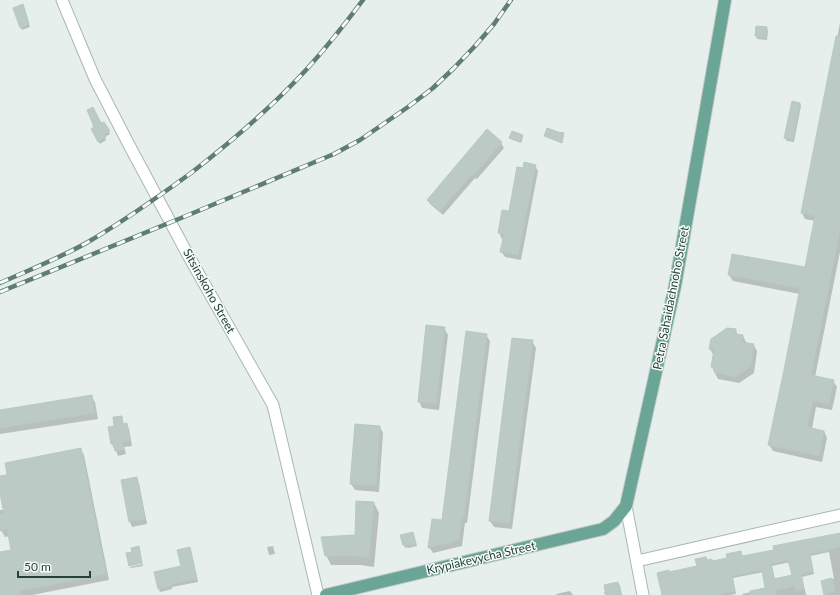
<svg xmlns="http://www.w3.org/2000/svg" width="840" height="595" viewBox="0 0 840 595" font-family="Lato,sans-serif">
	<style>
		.shadow { fill: #0003; fill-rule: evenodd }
		.building { fill: #bbcac4; stroke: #b8c9c2; fill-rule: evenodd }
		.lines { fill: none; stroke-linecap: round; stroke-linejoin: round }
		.street-casing { stroke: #a8b8b2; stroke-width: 13 }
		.primary-casing { stroke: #c2cac8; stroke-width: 14 }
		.street { stroke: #fff; stroke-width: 11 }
		.primary { stroke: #6aa596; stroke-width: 12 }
		.rail-casing { stroke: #5f7d75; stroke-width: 4.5 }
		.rail { stroke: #f7fbf9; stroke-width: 3; stroke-dasharray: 9; stroke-linecap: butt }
		.labels { text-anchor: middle; stroke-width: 3; stroke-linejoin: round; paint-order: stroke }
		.street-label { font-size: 12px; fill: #24423a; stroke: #f7fbf9 }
	</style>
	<rect width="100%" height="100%" fill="#e6efeb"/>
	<!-- shadow -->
	<path class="shadow" d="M24,8L30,27L22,30L21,27Z
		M840,23V252L815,377L833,381L837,387L832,410L816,407L812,429L824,431L827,438L822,462L773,451L769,445L800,294L733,281L729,275L805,269L815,221L805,219L802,213Z
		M757,27L767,28L768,31L767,40L757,39L756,36Z
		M800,103L801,106L794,142L787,141L785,138Z
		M104,123L110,134L105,137L106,140L100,144L92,130Z
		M487,131L501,143L504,148L477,179L475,178L443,215L430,204L428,200Z
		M522,136L523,137L521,143L511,139L510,138Z
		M535,166L538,171L521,260L505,257L501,251L504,239H502L499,233L509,212L524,169Z
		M444,328L448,335L439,410L422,408L419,401Z
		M735,330L738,335L743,336L746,342V344H753L757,351L754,373L739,383L718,379L712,367L714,356L710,349Z
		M486,335L490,341L467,523H465L462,546L433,553L429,547L443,521Z
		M532,341L536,348L512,529L494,527L490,521Z
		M91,396L95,402L98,419L0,434V411Z
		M121,417L124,425L126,424L129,429L132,446L124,447L126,454L118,456L115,448H114L112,444L116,427Z
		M356,425L380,427L383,433L379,492L355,490L351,484Z
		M80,449L84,455L109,580L32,595H0V553L13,551L10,536L5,537L1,530L0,524V510H4L0,489V477L8,475Z
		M136,478L139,483L147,524L132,527L130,522L122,481Z
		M374,503L379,513L374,567L360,565H331L326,555L356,536Z
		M413,534L414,536L417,546L408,548L407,547L405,548L404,545L402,536Z
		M840,534V595H825L822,582L834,579L829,552L810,556L814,574L802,577L806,595H743L742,594L767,589L764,572L733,578L736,594L729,595H663L669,573L698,567L706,558L708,561L713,562L728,559L741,552L743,557ZM790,562L793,576L775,580L772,566Z
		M273,546L275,554L269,555L267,547Z
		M189,548L191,551L198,582L172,587V589L160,592L159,589L182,567Z
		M143,564V566L131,568L130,567Z
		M618,583L620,586L622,595H605L604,592L606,591Z
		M570,591L573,595H557L556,594Z"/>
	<!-- building -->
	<path class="building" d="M23,4L29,24L20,28L13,8Z
		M756,26L767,27L766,38L755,36Z
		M836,36L840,37V230L811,375L834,380L829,404L813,401L807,427L824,431L819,456L768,445L784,370L800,288L728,275L732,254L805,267L815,216L801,213Z
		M792,101L800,103L793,140L784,138Z
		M93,107L101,123L104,122L110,131L104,134L106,137L98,142L91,129L94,127L87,110Z
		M547,128L558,132L564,133L562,143L544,136Z
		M487,129L502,142L474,175L472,174L440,211L427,200Z
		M512,131L523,135L520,142L509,138Z
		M524,162L536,165L518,255L500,252L504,234L498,233L502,210L509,211L517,167L523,168Z
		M426,325L445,327L436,404L418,402Z
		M727,328L736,329V334L743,335L742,342L754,344L751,366L735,377L714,372V368L711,367L714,350L709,349L711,339Z
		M466,331L487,334L464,517H462L459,540L428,548L432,519L442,520Z
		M512,338L533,340L509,523L489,521Z
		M92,395L95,413L0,428V410Z
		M122,416L123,424L127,423L130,441L122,442L124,450L115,451L113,444H111L108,427L114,426L113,417Z
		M355,424L380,426L376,486L350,484Z
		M81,448L106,574L20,591L21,595H0V552L11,550L7,529L0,531V514L4,513L0,494V476L7,475L5,463Z
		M137,477L145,519L129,522L121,480Z
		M356,501L374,502L369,558L354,556H325L321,537L355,535Z
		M413,532L416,544L405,546V545H403L400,535Z
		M840,533V547L810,554L813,571L801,574L804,589L796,591L795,586L776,590L777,595H750V591L765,588L762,570L732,576L735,591L716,595H662L657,573L669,570V572L697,566L695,559L706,557L707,560L712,559V561L727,558L726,554L741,551L742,556L774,550L773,546ZM788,560L792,575L774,579L771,564Z
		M139,546L142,563L129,566L126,553L132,552L131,548Z
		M190,547L197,579L171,584V586L158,589L154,572L181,566L177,550Z
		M832,578L835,592L824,595L821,581Z
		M618,582L621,595H606L604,585Z"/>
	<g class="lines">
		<!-- street casing -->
		<g class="street-casing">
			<path id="street" d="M62,0L95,79L128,143L188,255L273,405L318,595
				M626,506L643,595
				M637,561L840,515"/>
		</g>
		<!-- primary casing -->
		<g class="primary-casing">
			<path id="primary" d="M326,595L603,529L614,521L626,506L675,286L725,0"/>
		</g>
		<!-- street -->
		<use href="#street" class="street"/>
		<!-- primary -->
		<use href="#primary" class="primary"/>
		<!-- rail casing -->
		<g class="rail-casing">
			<path id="rail" d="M0,283C29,270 60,258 88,242C124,221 158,197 191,173C232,141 271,108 306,70C326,48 345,24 363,0
				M0,292L186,216L334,154L360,140L408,107L433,88L454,68L476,45L494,24L511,0"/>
		</g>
		<!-- rail -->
		<use href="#rail" class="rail"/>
	</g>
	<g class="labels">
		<!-- street labels -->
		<g class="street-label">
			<text transform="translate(209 291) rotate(61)" y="4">Sitsinskoho Street</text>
			<text transform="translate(671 298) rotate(-79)" y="4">Petra Sahaidachnoho Street</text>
			<text transform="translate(481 558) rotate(-13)" y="4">Krypiakevycha Street</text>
		</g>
	</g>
	<!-- scale -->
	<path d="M18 571v6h72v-6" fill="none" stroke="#24423a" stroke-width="2"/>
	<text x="24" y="571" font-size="12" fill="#24423a" stroke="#f7fbf9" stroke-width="3" paint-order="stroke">50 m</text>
</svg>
